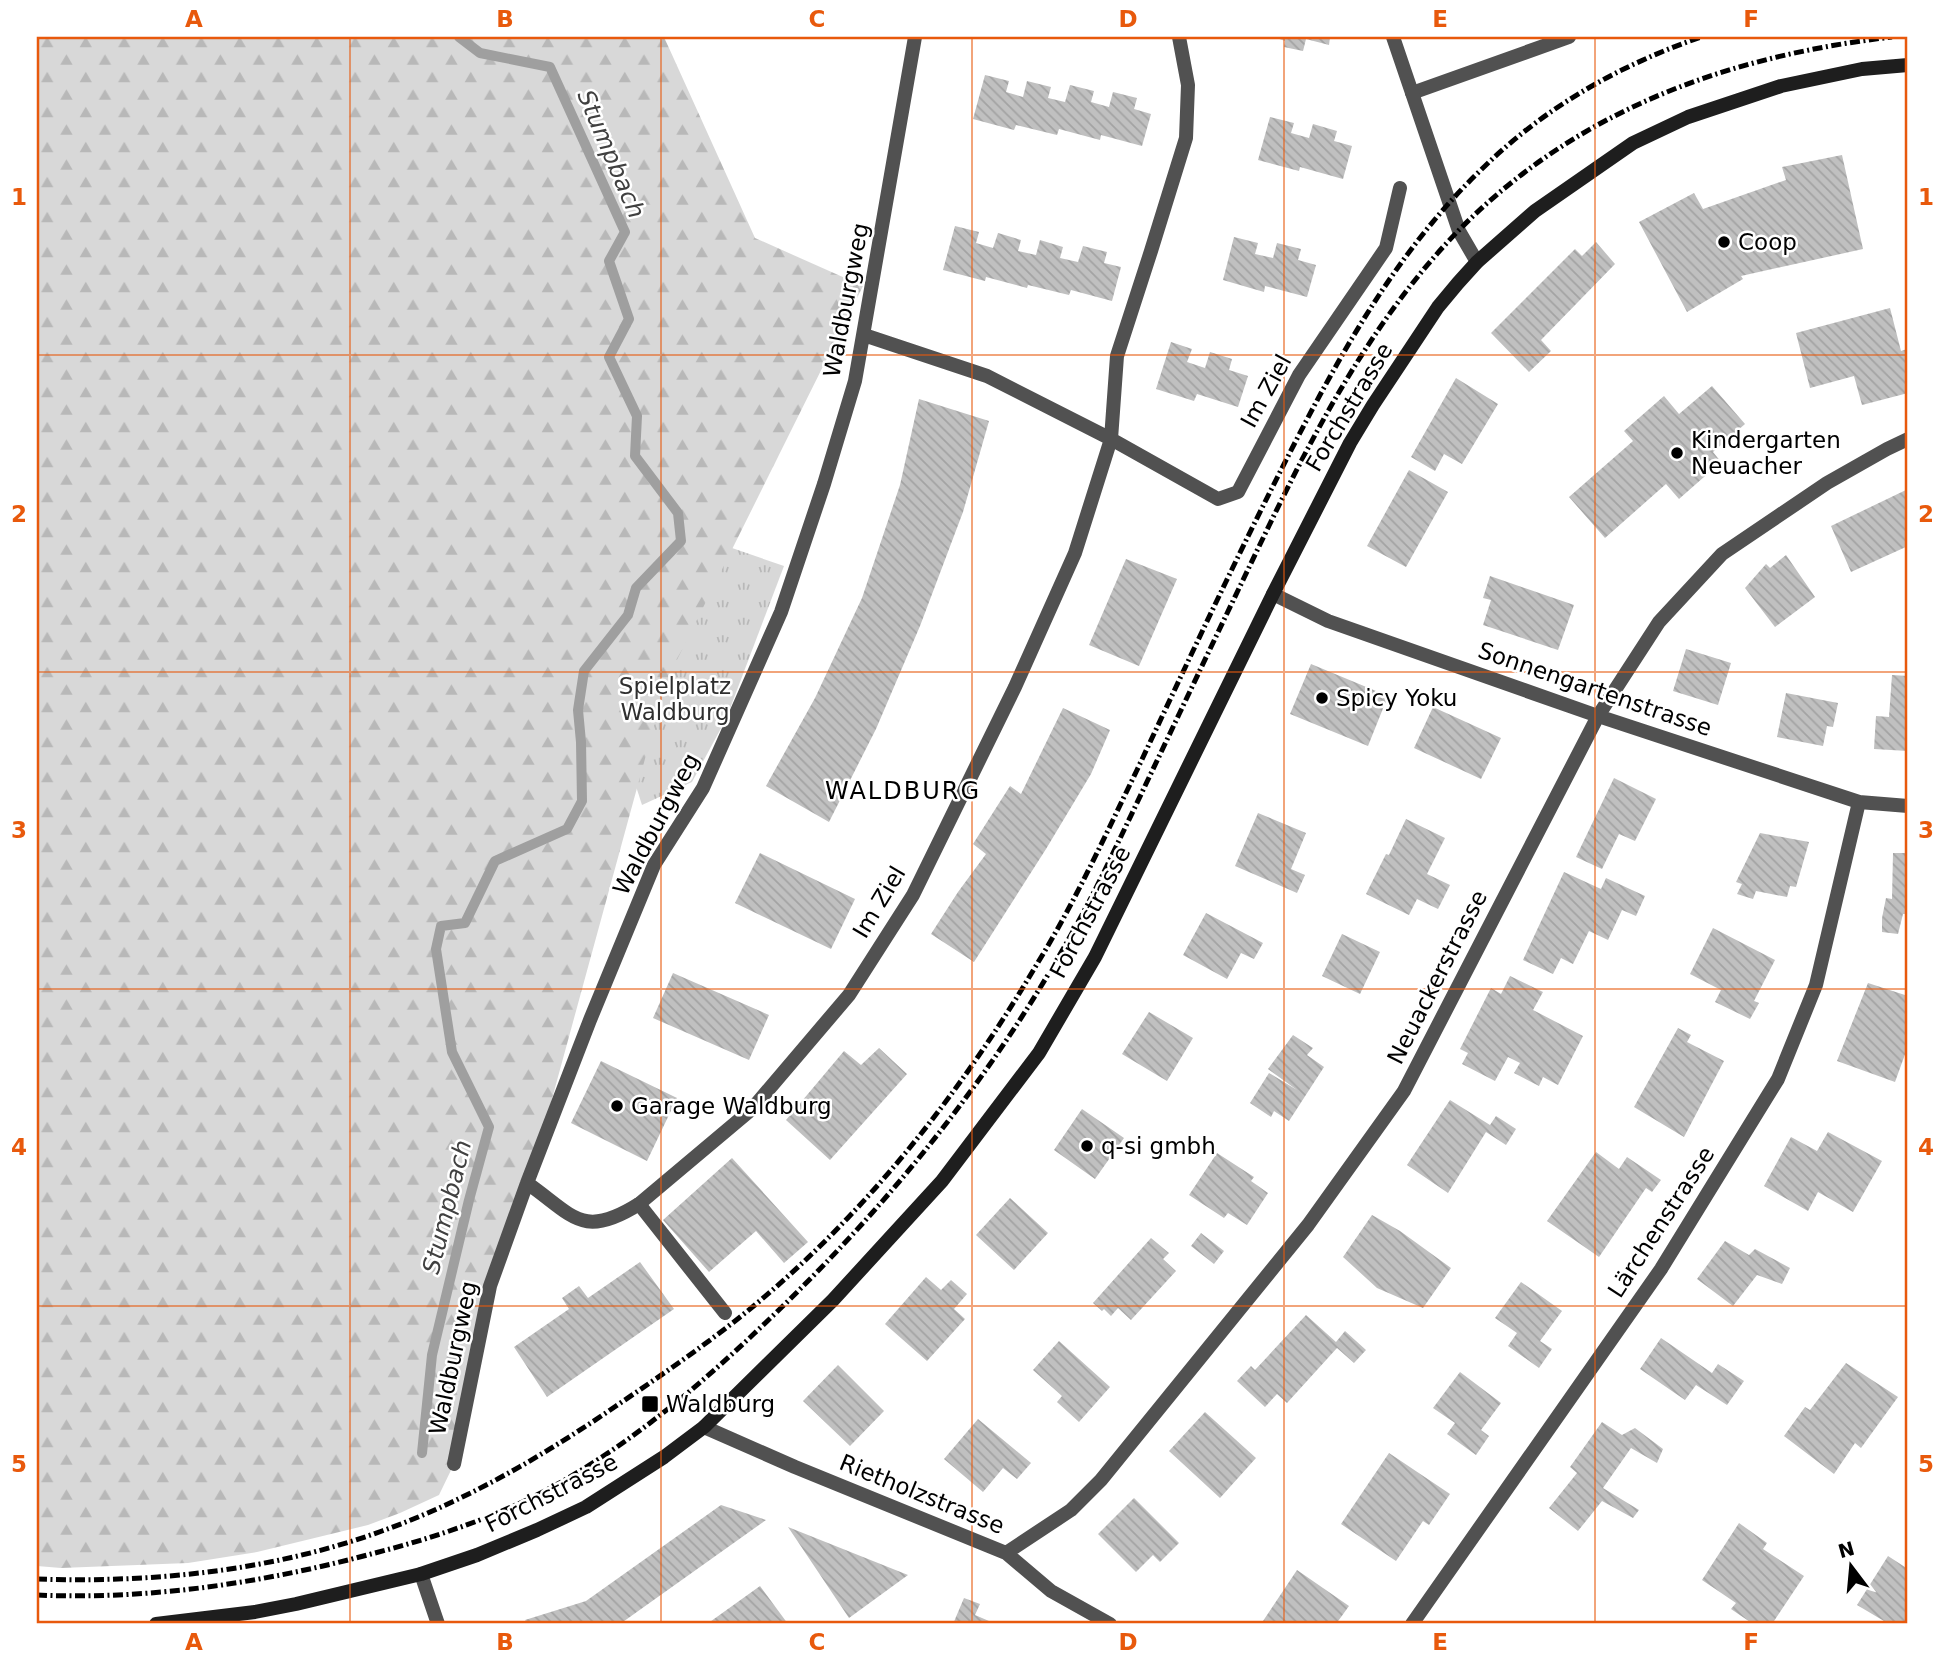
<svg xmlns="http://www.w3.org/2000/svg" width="1945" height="1661" viewBox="0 0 1945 1661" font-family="'DejaVu Sans',sans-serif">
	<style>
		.grass { fill: url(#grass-tufts) }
		.forest { fill: url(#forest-firs) }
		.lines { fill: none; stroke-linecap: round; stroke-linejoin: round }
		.stream { stroke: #9f9f9f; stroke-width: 10 }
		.building { fill: url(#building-back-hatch) }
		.service { stroke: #515151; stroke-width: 14 }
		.minor { stroke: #515151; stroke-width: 14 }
		.tertiary { stroke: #515151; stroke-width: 14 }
		.secondary { stroke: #1e1e1e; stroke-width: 14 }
		.rail { stroke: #000; stroke-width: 5; stroke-dasharray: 10 3.5 2 3.5; stroke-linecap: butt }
		.grid { fill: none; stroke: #e8590c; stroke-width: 2; stroke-opacity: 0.55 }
		.poi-dot { fill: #000; stroke: #fff; stroke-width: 2.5 }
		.labels { text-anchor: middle; stroke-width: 5; stroke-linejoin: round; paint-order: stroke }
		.poi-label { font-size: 23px; fill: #000; stroke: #fff; text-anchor: start }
		.street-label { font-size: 23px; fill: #000; stroke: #fff }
		.park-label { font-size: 23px; fill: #2f2f2f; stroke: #fff }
		.water-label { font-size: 24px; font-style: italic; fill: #404040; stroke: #fff }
		.neighbourhood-label { font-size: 24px; letter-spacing: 2px; fill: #000; stroke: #fff }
		.neatline { fill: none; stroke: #e8590c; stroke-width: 2.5 }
		.grid-label { font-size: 23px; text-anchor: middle; font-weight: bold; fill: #e8590c }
	</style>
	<defs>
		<pattern id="grass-tufts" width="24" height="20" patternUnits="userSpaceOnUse" patternTransform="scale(1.75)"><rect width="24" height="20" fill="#d8d8d8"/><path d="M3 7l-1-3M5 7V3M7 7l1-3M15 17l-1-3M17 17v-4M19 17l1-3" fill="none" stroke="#b8b8b8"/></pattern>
		<pattern id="forest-firs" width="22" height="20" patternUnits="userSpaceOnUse" patternTransform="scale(1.75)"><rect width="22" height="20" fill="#d8d8d8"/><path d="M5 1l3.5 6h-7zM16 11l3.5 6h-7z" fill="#b8b8b8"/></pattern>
		<pattern id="building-back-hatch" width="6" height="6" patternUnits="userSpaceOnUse" patternTransform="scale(1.75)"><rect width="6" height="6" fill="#c0c0c0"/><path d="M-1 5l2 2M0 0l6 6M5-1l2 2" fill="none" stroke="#a3a3a3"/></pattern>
	</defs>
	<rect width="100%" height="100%" fill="#fff"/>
	<!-- grass -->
	<path class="grass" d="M700,537L784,566L726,719L692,782L642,805L610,705Z"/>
	<!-- forest -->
	<path class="forest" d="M37,37H664L755,238L863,286L666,682L541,1139L490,1286L454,1464L439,1495L400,1513L368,1525L257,1552L188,1563L61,1568L37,1566Z"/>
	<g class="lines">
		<!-- stream -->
		<path class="stream" d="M422,1453L432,1355L469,1200L489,1127L452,1052L436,949L441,926L465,923L495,861L567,829L582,801L581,742L578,710L584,671L628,615L636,588L681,541L678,513L635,456L637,416L609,357L629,319L609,261L625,232L550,67L480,53L459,37"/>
	</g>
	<!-- building -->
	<path class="building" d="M1274,37H1330L1329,45L1306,39L1303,51L1284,47L1285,41Z
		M985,75L1009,81L1006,92L1023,97L1027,81L1051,87L1048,98L1065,102L1070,85L1094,91L1091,102L1109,107L1113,92L1137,98L1134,109L1151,114L1142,146L1101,135L1100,140L1059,129L1057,135L1016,125L1014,130L973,119Z
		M1905,116H1908V161H1906Z
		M1270,117L1294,123L1291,133L1309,138L1313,124L1337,131L1334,141L1352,146L1343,179L1300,167L1299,171L1258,160Z
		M1842,155L1863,249L1741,276L1743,279L1687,312L1639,222L1694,193L1703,209L1786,180L1782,167Z
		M955,226L979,232L976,243L993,248L998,233L1021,240L1018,251L1036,255L1040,240L1063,247L1060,258L1078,262L1083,246L1107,252L1104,263L1121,267L1112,301L1071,290L1069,295L1028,285L1027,288L986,277L985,281L943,270Z
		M1234,237L1258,243L1255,254L1273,258L1277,243L1301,249L1298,260L1316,265L1307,297L1265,286L1264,292L1223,280Z
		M1596,242L1615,264L1541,340L1551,351L1529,372L1491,333L1575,249L1582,256Z
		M1890,308L1901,351L1907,349L1908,354V393L1862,405L1854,376L1810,388L1796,333Z
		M1171,342L1192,349L1187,362L1205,368L1210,352L1232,359L1229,370L1248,376L1238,407L1197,394L1194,401L1156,389Z
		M1456,378L1498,404L1462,464L1444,454L1435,471L1411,457Z
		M1712,386L1745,424L1713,452L1721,462L1679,499L1666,484L1605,538L1569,497L1633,441L1624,431L1664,396L1679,414Z
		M919,399L989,421L963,512L920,626L876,729L829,822L766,786L815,698L862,598L900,485Z
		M1409,470L1448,492L1406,567L1367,546Z
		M1908,489V546L1851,572L1831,526Z
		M1786,555L1815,597L1775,627L1745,588L1766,564L1770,568Z
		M1126,559L1177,579L1139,666L1089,645Z
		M1490,576L1574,605L1558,650L1483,625L1491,600L1483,598Z
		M1686,649L1731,663L1718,705L1673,691Z
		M1311,664L1388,696L1368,746L1290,714Z
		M1892,675L1908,676V751L1874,749L1876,716L1889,717Z
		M1786,693L1838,703L1833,727L1827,726L1823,746L1777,737Z
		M1433,707L1501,738L1481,779L1414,748Z
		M1063,708L1110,730L1091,774L1046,849L974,962L931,934L958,892L986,854L973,844L1010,786L1021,794Z
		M1614,778L1656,799L1635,841L1619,834L1602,869L1576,857Z
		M1258,813L1306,833L1291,869L1305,875L1297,893L1235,866Z
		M1406,819L1445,838L1427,874L1450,885L1438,909L1417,899L1409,915L1366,894L1386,854L1389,855Z
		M1760,833L1809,842L1796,887L1790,886L1787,897L1756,891L1753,899L1737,894L1742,884L1736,882Z
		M760,853L855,899L831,949L735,903Z
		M1893,853H1908V914H1903L1898,934L1882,932V918L1886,898L1892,899Z
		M1564,872L1601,889L1606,878L1645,896L1636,916L1622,910L1608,940L1589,931L1573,964L1561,958L1553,974L1523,960Z
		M1206,913L1263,943L1254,959L1241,953L1227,979L1183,955Z
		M1713,928L1775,960L1754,1001L1759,1003L1750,1019L1715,1002L1721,990L1690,974Z
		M1342,934L1380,952L1360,994L1322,976Z
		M673,973L769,1015L749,1060L653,1018Z
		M1510,976L1543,992L1533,1010L1583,1036L1558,1085L1543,1077L1539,1086L1514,1073L1520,1063L1508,1057L1495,1081L1462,1064L1468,1053L1460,1049L1491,988L1501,994Z
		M1868,983L1908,996V1046L1895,1082L1837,1061Z
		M1149,1012L1193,1038L1167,1081L1122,1054Z
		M1678,1028L1691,1035L1687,1042L1724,1061L1684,1137L1634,1107Z
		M1293,1035L1313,1048L1307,1055L1324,1067L1289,1121L1274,1111L1271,1117L1250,1103L1269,1073L1297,1090L1268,1069Z
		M879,1048L907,1074L830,1160L786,1120L844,1051L861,1065Z
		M601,1061L677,1098L647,1161L571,1123Z
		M1450,1100L1490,1125L1496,1116L1516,1129L1506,1145L1486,1132L1448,1193L1407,1165Z
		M1082,1109L1124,1138L1095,1179L1054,1150Z
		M1828,1132L1882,1161L1853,1212L1818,1192L1808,1211L1764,1186L1791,1137L1817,1151Z
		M1596,1152L1619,1169L1627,1157L1661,1180L1652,1192L1646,1188L1599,1257L1547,1221Z
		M1217,1153L1254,1177L1251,1181L1268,1193L1247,1225L1228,1213L1224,1218L1189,1195Z
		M732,1158L808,1242L784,1263L756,1231L709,1272L663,1220Z
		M1010,1198L1048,1233L1014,1270L976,1235Z
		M1372,1215L1400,1231L1451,1268L1423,1308L1377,1288L1343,1257Z
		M1201,1233L1224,1251L1214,1264L1191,1246Z
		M1151,1238L1169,1253L1163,1259L1176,1271L1131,1320L1118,1308L1111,1316L1104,1309L1102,1311L1093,1303Z
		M1725,1241L1749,1255L1755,1249L1790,1268L1782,1284L1757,1275L1733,1306L1697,1279Z
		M640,1262L674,1309L547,1397L514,1347L569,1309L562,1298L579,1286L588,1298Z
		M926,1277L941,1290L951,1280L967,1294L954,1309L965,1319L927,1361L885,1324Z
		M1521,1282L1562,1311L1540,1341L1552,1349L1539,1368L1508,1346L1517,1333L1495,1318Z
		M1306,1315L1336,1342L1345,1331L1366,1350L1354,1363L1337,1348L1287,1403L1277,1394L1265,1407L1237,1381L1251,1366L1255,1370Z
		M1661,1338L1712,1373L1718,1364L1744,1381L1727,1405L1696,1385L1685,1400L1640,1369Z
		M1059,1341L1110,1387L1079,1422L1057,1402L1062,1396L1033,1370Z
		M1846,1363L1898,1397L1861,1448L1855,1443L1834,1474L1784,1436L1805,1407L1810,1410Z
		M838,1365L884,1411L850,1446L803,1401Z
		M1460,1372L1501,1403L1481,1430L1489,1436L1476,1455L1447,1434L1455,1423L1433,1408Z
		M1205,1412L1256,1458L1220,1498L1169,1451Z
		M978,1419L1031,1463L1017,1479L1003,1468L983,1492L944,1459Z
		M1602,1422L1622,1435L1635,1428L1663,1449L1657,1463L1631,1448L1603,1488L1639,1510L1633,1518L1602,1501L1578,1531L1549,1508L1577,1473L1570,1467Z
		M1389,1453L1450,1494L1429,1525L1423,1521L1396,1561L1341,1524Z
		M1134,1498L1179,1543L1160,1562L1153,1555L1136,1572L1098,1534Z
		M721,1505L766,1520L620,1624H528L525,1620L586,1601Z
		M1739,1523L1767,1543L1763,1549L1804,1576L1772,1624H1753L1731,1609L1736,1603L1702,1580Z
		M788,1527L908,1575L849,1618Z
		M1888,1556L1908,1569V1624H1889L1857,1605Z
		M1297,1570L1349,1606L1336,1624H1261Z
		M760,1586L788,1624H707Z
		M964,1598L980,1604L975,1615L996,1624H953Z"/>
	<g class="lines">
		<!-- service -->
		<path class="service" d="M1412,93L1569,37
			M639,1204L725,1313"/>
		<!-- minor -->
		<path class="minor" d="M864,335L987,376L1111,439L1218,499L1238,492L1299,375L1386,248L1400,188
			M1273,594L1328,621L1598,716L1859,802L1908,806
			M527,1183C573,1215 582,1240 639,1204L752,1109L849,995L913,895L1015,687L1075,553L1111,439L1117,356L1151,251L1186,138L1188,85L1179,37
			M704,1427L795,1467L1006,1553L1051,1591L1110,1624
			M454,1464L490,1286L527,1183L590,1020L654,865L703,788L781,612L824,484L855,381L915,37
			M1006,1553L1071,1510L1101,1480L1308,1225L1404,1091L1598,716L1659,622L1722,554L1827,483L1887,449L1908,439
			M421,1574L438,1624
			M1412,1624L1661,1269L1778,1079L1816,985L1859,802"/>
		<!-- tertiary -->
		<path class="tertiary" d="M1393,37L1459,231L1477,262"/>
		<!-- secondary -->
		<path class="secondary" d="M156,1624L255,1612L296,1604L421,1574L477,1555L537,1530L586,1507L664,1457L704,1427L833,1300L942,1181L1039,1053L1095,957L1273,594L1350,443L1373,405L1438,307L1458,283L1477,262L1535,211L1633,143L1688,117L1781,86L1862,69L1908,65"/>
		<!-- rail -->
		<path class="rail" d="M37,1579C153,1583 272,1571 382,1531C466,1501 543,1456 616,1406C666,1372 716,1338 762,1299C873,1205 964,1088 1037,964C1075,902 1105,836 1137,770C1183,672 1229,573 1278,476C1334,365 1394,252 1485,166C1547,106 1620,65 1701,37
			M37,1595C149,1600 263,1583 371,1554C434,1538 497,1517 554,1486C630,1444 697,1388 760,1328C899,1197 1018,1046 1103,874C1150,776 1196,678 1243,580C1302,456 1363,328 1461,228C1579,109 1729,56 1892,37"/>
	</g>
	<!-- grid -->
	<path class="grid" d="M350,37V1624M661,37V1624M972,37V1624M1284,37V1624M1595,37V1624M37,355H1908M37,672H1908M37,989H1908M37,1306H1908"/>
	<!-- markers -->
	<g class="poi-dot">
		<circle cx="1724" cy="242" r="7"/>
		<circle cx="1677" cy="453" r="7"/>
		<circle cx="1322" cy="698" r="7"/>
		<circle cx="617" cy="1106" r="7"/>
		<circle cx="1087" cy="1146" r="7"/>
		<rect x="641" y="1395" width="18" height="18" rx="3.5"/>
	</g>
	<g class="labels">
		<!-- poi labels -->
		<g class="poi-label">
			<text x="1738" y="250">Coop</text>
			<text x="1691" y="448">Kindergarten<tspan x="1691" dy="26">Neuacher</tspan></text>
			<text x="1336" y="706">Spicy Yoku</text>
			<text x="631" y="1114">Garage Waldburg</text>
			<text x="1101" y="1154">q-si gmbh</text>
			<text x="666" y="1412">Waldburg</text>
		</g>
		<!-- street labels -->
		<g class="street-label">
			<text transform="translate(846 300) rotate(-79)" y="8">Waldburgweg</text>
			<text transform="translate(1266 391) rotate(-61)" y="8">Im Ziel</text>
			<text transform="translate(1349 407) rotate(-59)" y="8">Forchstrasse</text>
			<text transform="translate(1595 689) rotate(19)" y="8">Sonnengartenstrasse</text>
			<text transform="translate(656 824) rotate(-62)" y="8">Waldburgweg</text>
			<text transform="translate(879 902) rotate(-59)" y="8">Im Ziel</text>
			<text transform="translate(1090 912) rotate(-62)" y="8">Forchstrasse</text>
			<text transform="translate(1437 977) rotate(-63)" y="8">Neuackerstrasse</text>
			<text transform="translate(1661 1222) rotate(-57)" y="8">Lärchenstrasse</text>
			<text transform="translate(453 1358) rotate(-78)" y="8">Waldburgweg</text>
			<text transform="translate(551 1493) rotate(-27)" y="8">Forchstrasse</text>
			<text transform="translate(922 1494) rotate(22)" y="8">Rietholzstrasse</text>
		</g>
		<!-- park labels -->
		<g class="park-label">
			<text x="675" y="694">Spielplatz<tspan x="675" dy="26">Waldburg</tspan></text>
		</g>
		<!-- water labels -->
		<g class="water-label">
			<text transform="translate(611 154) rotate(67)" y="8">Stumpbach</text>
			<text transform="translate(447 1207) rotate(-76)" y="8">Stumpbach</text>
		</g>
		<!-- neighbourhood labels -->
		<g class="neighbourhood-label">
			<text x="903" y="799">WALDBURG</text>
		</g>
	</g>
	<!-- border -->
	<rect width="1945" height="1661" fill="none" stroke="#ffffff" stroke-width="77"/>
	<!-- north arrow -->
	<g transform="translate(1851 1566) rotate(344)" stroke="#ffffff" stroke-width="5" paint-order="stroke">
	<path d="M0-5L12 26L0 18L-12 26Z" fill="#000000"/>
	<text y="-10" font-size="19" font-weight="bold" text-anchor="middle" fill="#000000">N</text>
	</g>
	<rect x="38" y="38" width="1868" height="1584" class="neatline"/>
	<g class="grid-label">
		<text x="194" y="27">A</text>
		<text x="505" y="27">B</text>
		<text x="817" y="27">C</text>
		<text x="1128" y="27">D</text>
		<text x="1440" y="27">E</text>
		<text x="1751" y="27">F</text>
		<text x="19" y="205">1</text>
		<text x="1926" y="205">1</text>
		<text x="19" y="522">2</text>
		<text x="1926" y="522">2</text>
		<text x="19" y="838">3</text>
		<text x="1926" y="838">3</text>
		<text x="19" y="1155">4</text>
		<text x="1926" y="1155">4</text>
		<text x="19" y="1472">5</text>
		<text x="1926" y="1472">5</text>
		<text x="194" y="1650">A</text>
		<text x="505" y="1650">B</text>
		<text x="817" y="1650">C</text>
		<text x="1128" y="1650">D</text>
		<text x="1440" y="1650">E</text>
		<text x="1751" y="1650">F</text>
	</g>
</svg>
